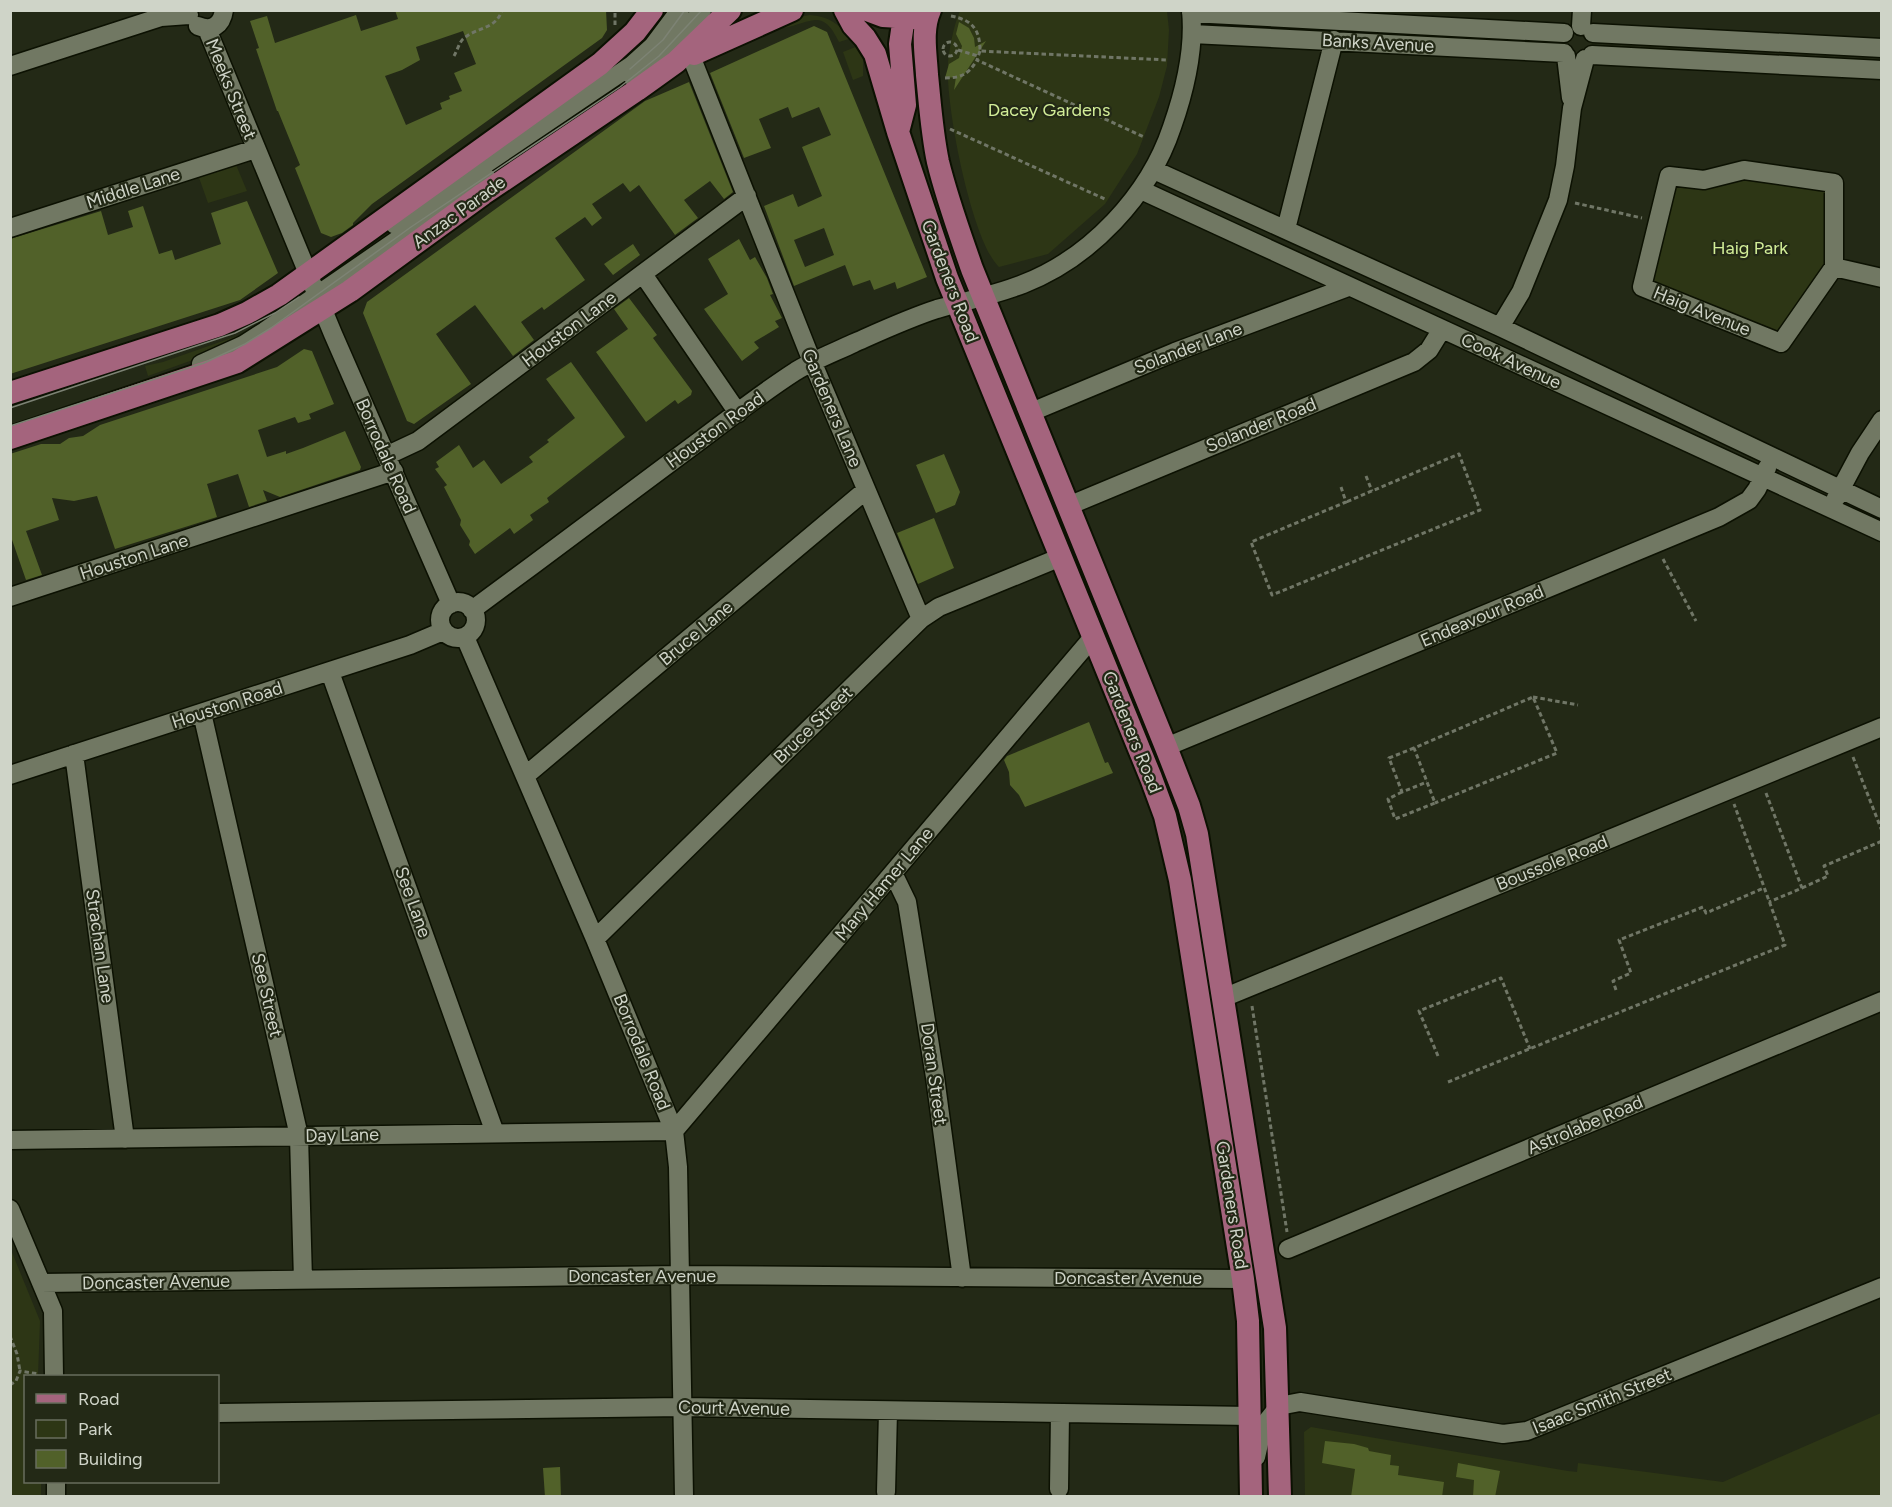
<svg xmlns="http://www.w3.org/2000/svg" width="1892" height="1507" viewBox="0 0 1892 1507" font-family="Figtree,sans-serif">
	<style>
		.green { fill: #2d3615 }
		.building { fill: #516129; fill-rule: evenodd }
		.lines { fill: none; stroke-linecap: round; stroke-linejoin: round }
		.minor-casing { stroke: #0c1102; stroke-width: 21 }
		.major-casing { stroke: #0c1102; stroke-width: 26 }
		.path { stroke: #707666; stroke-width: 3; stroke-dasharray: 4.5 3; stroke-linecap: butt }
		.minor { stroke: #717863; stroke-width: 18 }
		.major { stroke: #a4647d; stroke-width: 22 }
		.tram { stroke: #7d8374; stroke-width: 1.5 }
		.labels { text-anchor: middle; stroke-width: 4.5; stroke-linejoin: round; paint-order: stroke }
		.street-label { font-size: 18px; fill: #cfd4c8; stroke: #232916 }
		.park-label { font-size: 18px; fill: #d2ed98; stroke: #232916 }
	</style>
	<rect width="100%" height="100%" fill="#232916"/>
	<!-- green -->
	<path class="green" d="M960,11H1167L1169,30L1167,66L1159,97L1137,154L1105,204L1048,254L999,267C972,242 945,104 948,64C949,50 954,24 960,11Z
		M810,15C832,17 836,24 852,38L839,42C822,7 812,23 783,28L781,24L799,17Z
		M858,46L863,58V76L853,80L843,52Z
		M234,160L247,191L208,203L197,172Z
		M1744,170L1834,183V267L1781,343L1642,287L1669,176Z
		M237,336L238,340L204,356L148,376L145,366L163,362Z
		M11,1250L40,1321L38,1376H26V1482H41V1496H11Z
		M1881,1413V1496H1305L1304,1432L1311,1427L1568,1471L1577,1472L1578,1463L1723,1482Z"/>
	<!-- building -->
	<path class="building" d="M395,10H606L607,30L602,38L372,204L353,223V225L342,233L331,237L321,233L295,168L300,165L278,111H277L256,49L259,48L250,21L267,16L275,43L356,15L361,31L398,19ZM463,31L476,64L454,73L462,91L449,96L450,99L440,103L442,109L406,125L385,76L402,70L420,60L416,47Z
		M959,22L969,28L974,38L975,47L986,41L954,90L956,77L945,78L949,64L959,58L962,46L956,34Z
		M814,26L827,32L927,277L897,289L895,282L874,290L870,280L853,286L845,265L794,286L764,206L793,194L798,207L822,196L802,147L831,135L819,107L792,118L788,107L759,119L771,148L744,158L710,73ZM824,228L834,255L805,267L794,240Z
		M689,82L733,192L724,199L710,181L684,200L698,218L675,235L639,185L630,192L623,183L592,204L602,218L592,226L585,217L555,238L585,280L544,310L542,307L521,322L534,340L513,356L475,305L436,334L471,384L414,424L407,421L363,313L367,302L645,101Z
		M247,201L278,273L240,300L10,374V239L101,211L108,235L133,227L128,211L143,206L159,254L172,250L175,260L221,244L211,213Z
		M739,239L750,260L755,257L767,278L773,294L770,295L782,318L775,321L779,327L754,342L759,348L742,361L704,309L728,294L708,259Z
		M633,244L640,255L613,275L604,264Z
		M629,298L657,335L653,338L692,391L691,395L678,404L675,400L646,422L596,352L628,329L614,309Z
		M304,349L312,351L334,404L309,414L311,419L298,423L295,417L258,430L267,457L286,451V454L303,448L345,431L361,467L360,470L280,497L263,490L267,501L249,507L238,474L207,484L217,517L115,549L97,496L74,501L52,498L59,520L26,531L42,575L26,580L10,534V454L41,444H60L69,438L83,436L100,425L277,367Z
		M571,362L625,437L547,498L549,502L530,515L533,520L514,534L510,528L475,554L469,545L470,541L460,525L461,520L444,487L447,485L435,469L439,467L436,462L459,445L473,468L484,460L501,484L533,462L529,457L549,442L547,440L575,418L546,379Z
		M944,454L960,492L955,505L936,513L916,465Z
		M934,518L954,568L918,584L897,533Z
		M1089,722L1105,763L1108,762L1113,773L1025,807L1019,795L1010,785L1009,772L1004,760L1007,756Z
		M1325,1441L1354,1444L1368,1448L1369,1451L1391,1455L1390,1465L1399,1466L1398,1475L1444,1482L1442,1497H1351L1355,1469L1322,1463Z
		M1458,1463L1500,1471L1495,1497H1473L1474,1480L1456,1477Z
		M560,1467L561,1497H545L543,1468Z"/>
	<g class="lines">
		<!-- minor casing -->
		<g class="minor-casing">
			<path id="minor" d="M1191,13L1564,33
				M198,26C212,32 222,25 224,10
				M1581,26L1582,10
				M207,29L333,334L451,604
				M1593,33L1882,48
				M1192,34L1564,53
				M1592,55L1882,70
				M691,56L809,354L921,619
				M1566,56L1571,98
				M10,66L161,17L189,15
				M634,79C661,60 683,37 702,10
				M1154,170L1500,327L1882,509
				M1744,170L1834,183V267L1781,343L1642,287L1669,176L1704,180Z
				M1141,190L1882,532
				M395,225L632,65L653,46L680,10
				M10,228L255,149
				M1286,229L1334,40
				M1834,267L1882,278
				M647,280L738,413
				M1500,327L1521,292L1558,200L1565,166L1572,108L1585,59
				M201,364L243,345L265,331L487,178
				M1029,413L1175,352L1348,287
				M386,456L418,441L747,196
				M1836,498L1860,453L1882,420
				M1068,506L1414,362L1429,350L1442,329
				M10,597L394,471
				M440 620a18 18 0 1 1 36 0a18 18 0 1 1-36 0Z
				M472,610C540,560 608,509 675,459C715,430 754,398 796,371C814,360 835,352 854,343C881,331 909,318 937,309C965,301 995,295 1023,284C1090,258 1149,196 1172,127C1185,90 1195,50 1191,10
				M465,637L595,939L674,1131L678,1167L684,1496
				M330,672L495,1133
				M202,713L299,1136L303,1280
				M1166,747L1719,517L1749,500L1757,489L1767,468
				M74,754L125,1139
				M10,775L410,645L443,631
				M525,776L866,490
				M893,873L907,902L935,1077L962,1278
				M595,939L921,619L939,607L1061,557
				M1223,998L1882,727
				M10,1140L674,1131L1093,637
				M10,1209L53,1311L54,1376
				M1288,1249L1882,1001
				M41,1283L681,1275L1243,1279
				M218,1413L683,1407L1250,1416
				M1256,1457L1263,1426L1279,1406L1300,1402L1503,1434L1527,1431L1882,1287
				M56,1482V1496
				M1059,1489L1060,1413
				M886,1492L888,1411"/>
		</g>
		<!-- major casing -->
		<g class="major-casing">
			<path id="major" d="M845,10L853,25L865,38L875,54L898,132L947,278L1151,778L1165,816L1180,880L1243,1279L1248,1321L1251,1496
				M867,10L883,16L917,18
				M930,10C921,30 926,54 927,75C930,104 932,134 938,162C947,199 960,234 972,269L1166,747L1189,806L1197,834L1275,1328L1280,1496
				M694,54L792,10
				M899,128L905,105L900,44L905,10
				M10,393L220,325L247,313L279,295L600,64L635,32L652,10
				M10,438L237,362L350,291L483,194L637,90L676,62L730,10"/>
		</g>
		<!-- path -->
		<path class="path" d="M951,16C972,20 980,29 980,51L1167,60
			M615,25V10
			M943 49a7 7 0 1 1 14 0a7 7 0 1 1-14 0Z
			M958,50L978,56
			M980,51L977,60L1144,137
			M454,56C457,51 459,43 463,39C476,27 496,30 502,10
			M945,78C961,78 969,74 977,60
			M950,129L1107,200
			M1575,203L1642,218
			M1366,476L1372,491
			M1341,487L1346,502L1251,542L1272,595L1480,510L1459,454L1346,502
			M1663,559L1696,621
			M1533,697L1578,705
			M1414,748L1389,758L1402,792L1427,782
			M1853,757L1882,831
			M1402,792L1388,799L1395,819L1435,803L1414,748L1533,697L1557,753L1435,803
			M1766,793L1802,888L1769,902
			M1802,888L1828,876L1824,866L1882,841
			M1616,990L1613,981L1631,973L1619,940L1703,907L1706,913L1764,888
			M1252,1006L1287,1232
			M1438,1056L1419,1011L1501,978L1530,1049
			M1448,1082L1785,945L1734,804
			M10,1336L17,1354L20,1371
			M10,1385L16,1381L20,1371L39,1374"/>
		<!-- minor -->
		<use href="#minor" class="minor"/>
		<!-- major -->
		<use href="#major" class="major"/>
		<!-- tram -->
		<path class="tram" d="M630,69L663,40L685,10
			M10,408L235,333L275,313L299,297
			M10,426L204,363L245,344L271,328L411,227L620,87L659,56L702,10"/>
	</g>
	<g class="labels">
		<!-- street labels -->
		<g class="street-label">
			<text transform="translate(1378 43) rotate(3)" y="6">Banks Avenue</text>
			<text transform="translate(231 89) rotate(68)" y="6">Meeks Street</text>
			<text transform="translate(133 188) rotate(-18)" y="6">Middle Lane</text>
			<text transform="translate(459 212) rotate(-36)" y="6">Anzac Parade</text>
			<text transform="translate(950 281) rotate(69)" y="6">Gardeners Road</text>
			<text transform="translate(1702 311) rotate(22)" y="6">Haig Avenue</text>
			<text transform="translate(569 329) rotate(-37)" y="6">Houston Lane</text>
			<text transform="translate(1188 348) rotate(-21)" y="6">Solander Lane</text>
			<text transform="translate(1511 361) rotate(25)" y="6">Cook Avenue</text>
			<text transform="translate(832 408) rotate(67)" y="6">Gardeners Lane</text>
			<text transform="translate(1261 425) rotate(-22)" y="6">Solander Road</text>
			<text transform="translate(715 430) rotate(-36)" y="6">Houston Road</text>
			<text transform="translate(386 456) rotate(66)" y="6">Borrodale Road</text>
			<text transform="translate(134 557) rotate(-18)" y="6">Houston Lane</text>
			<text transform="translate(1482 616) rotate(-23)" y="6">Endeavour Road</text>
			<text transform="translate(696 633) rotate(-40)" y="6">Bruce Lane</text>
			<text transform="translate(227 705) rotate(-18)" y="6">Houston Road</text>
			<text transform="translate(813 725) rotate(-44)" y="6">Bruce Street</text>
			<text transform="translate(1132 732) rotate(68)" y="6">Gardeners Road</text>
			<text transform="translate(1552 863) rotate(-22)" y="6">Boussole Road</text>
			<text transform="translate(884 884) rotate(-50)" y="6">Mary Hamer Lane</text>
			<text transform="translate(413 902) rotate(70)" y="6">See Lane</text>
			<text transform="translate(100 946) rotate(82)" y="6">Strachan Lane</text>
			<text transform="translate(267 995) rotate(77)" y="6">See Street</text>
			<text transform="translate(642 1052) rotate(68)" y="6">Borrodale Road</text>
			<text transform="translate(934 1074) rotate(82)" y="6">Doran Street</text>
			<text transform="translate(1585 1125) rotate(-23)" y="6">Astrolabe Road</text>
			<text transform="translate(342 1135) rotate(-1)" y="6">Day Lane</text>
			<text transform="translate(1232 1205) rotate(81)" y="6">Gardeners Road</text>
			<text x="642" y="1282">Doncaster Avenue</text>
			<text x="1128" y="1284">Doncaster Avenue</text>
			<text transform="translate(156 1282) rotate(-1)" y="6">Doncaster Avenue</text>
			<text transform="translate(1602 1401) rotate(-22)" y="6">Isaac Smith Street</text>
			<text transform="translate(734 1408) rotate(1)" y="6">Court Avenue</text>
		</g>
		<!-- park labels -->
		<g class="park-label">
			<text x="1049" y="116">Dacey Gardens</text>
			<text x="1750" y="254">Haig Park</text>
		</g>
	</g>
	<!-- border -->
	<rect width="1892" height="1507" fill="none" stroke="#cfd4c8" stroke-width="24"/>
	<!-- legend -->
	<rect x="24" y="1375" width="195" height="108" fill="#232916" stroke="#686d5d" stroke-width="1.5"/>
	<rect x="36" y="1394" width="30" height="9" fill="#a4647d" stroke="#686d5d" stroke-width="1.5"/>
	<text x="78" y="1405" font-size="18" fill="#cfd4c8">Road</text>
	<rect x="36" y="1420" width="30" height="18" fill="#2d3615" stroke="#686d5d" stroke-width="1.5"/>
	<text x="78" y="1435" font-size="18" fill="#cfd4c8">Park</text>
	<rect x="36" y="1450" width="30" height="18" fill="#516129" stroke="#686d5d" stroke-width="1.5"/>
	<text x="78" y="1465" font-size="18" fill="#cfd4c8">Building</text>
</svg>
